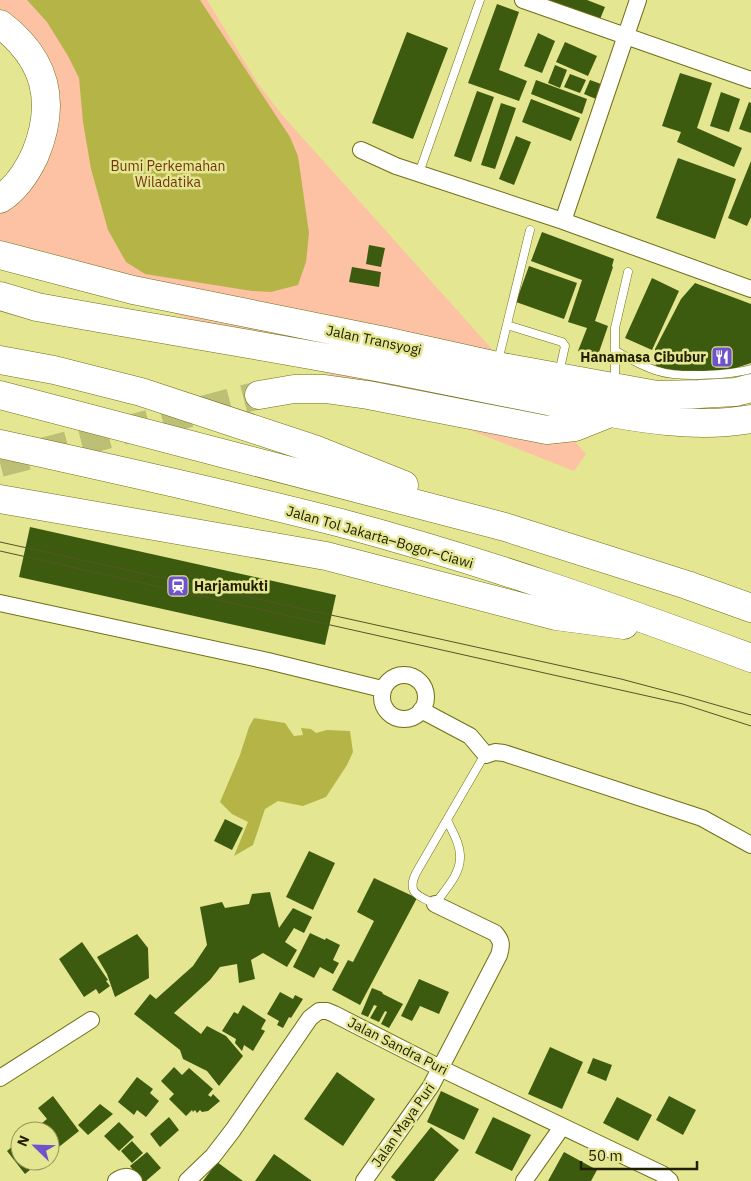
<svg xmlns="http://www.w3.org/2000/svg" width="751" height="1181" viewBox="0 0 751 1181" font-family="'IBM Plex Sans',sans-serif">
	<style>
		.green { fill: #fcc2a3 }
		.water { fill: #b4b546 }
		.building { fill: #3d5b0f }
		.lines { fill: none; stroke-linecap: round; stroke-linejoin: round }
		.highway-tunnel { stroke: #bdbf75; stroke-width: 28; stroke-dasharray: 28 14; stroke-linecap: butt }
		.lane-casing { stroke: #6f6f16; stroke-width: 9 }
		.street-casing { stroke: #6f6f16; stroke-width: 18 }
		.highway-casing { stroke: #6f6f16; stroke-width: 29 }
		.lane { stroke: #fff; stroke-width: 8 }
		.street { stroke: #fff; stroke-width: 16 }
		.highway { stroke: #fff; stroke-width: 28 }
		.tram { stroke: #545526; stroke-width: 1 }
		.labels { text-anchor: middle; stroke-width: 5; stroke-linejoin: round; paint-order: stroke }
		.park-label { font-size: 14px; fill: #723610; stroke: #e4e692 }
		.street-label { font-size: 14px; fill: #212100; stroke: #e4e692 }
		.poi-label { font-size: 14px; font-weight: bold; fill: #212100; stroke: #e4e692; text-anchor: end }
	</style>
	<rect width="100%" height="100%" fill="#e4e692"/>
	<!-- green -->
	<path class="green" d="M0,0H207L258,84L283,116L586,454L574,471L82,277L0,256V205L50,117L0,18Z"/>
	<!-- water -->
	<path class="water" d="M27,0H200L290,137L298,156L309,233L306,262L298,285L271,292L252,291L145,274L126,262L108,230L91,169L83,122L79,78L68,56L47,22Z
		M254,718L285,723L294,736L303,735L301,728L311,729L316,733L327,730L350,731L353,752L347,765L326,797L303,806L278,801L265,809L253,845L234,856L248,822L232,814L220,802L240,755L249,727Z"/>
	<!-- building -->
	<path class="building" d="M548,0H587L605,7L598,24L547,3Z
		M497,4L519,12L499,70L527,81L519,101L468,83Z
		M407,32L448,48L413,139L372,123Z
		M538,33L555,41L542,73L524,66Z
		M565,42L597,56L588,76L556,62Z
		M555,65L567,70L560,88L548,83Z
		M680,73L712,83L697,128L742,148L734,167L677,142L681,132L662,126Z
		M570,74L586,80L580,93L564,87Z
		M536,80L587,99L582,114L531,94Z
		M590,80L601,84L596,99L584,94Z
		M477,91L494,97L471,162L454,156Z
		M721,92L740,99L729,132L710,126Z
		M531,99L580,118L571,141L522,122Z
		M749,102L751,103V133L739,129Z
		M501,103L516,108L495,169L481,165Z
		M516,136L531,142L514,185L499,179Z
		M678,158L736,179L715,239L656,218Z
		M751,161V217L747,226L728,218Z
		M542,232L614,259L612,266L613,267L595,321L608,326L597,358L578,351L587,328L568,322L582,280L531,261Z
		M369,245L385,248L381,267L366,264Z
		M529,266L577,283L564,319L516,302Z
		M352,267L381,272L379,287L349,282Z
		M652,278L679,291L652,350L625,338Z
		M695,283L751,304V363L733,369L695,373L656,368L655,349L681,299Z
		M30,527L336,595L325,645L19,577Z
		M225,819L243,828L232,850L214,841Z
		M309,851L335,863L313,910L286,897Z
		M374,878L417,898L360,1005L332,990L348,960L353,962L374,921L357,912Z
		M270,892L279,928L293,908L312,917L304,933L294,928L285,942L297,950L287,967L263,953L251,960L255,979L239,983L237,964L220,967L210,980L174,1013L201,1034L207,1026L226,1036L243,1056L219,1086L207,1071L183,1059L180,1050L134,1014L150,994L156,999L193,966L207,945L200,907L222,902L225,908L249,904L252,894Z
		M310,933L325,940L326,938L340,945L333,960L339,963L333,974L320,967L314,978L293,967Z
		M137,934L148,948L149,978L115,997L107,974L97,957Z
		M82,942L108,980L106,981L110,986L99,994L96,989L84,997L59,959Z
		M419,979L449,992L439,1014L420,1006L412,1021L401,1016Z
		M372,988L382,992L383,994L403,1004L389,1028L381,1024L387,1012L385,1011L379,1022L370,1018L377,1006L374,1005L368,1017L361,1014Z
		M280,992L293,999L295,995L303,999L291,1018L289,1017L283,1028L277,1025L279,1021L267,1014Z
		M243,1005L266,1020L261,1029L265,1031L253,1051L244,1045L242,1051L235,1043L236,1039L222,1031L234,1012L238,1014Z
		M550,1047L583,1062L562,1109L528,1094Z
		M593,1058L612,1065L606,1081L587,1073Z
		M174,1067L182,1075L189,1068L213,1089L208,1095L211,1097L213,1094L220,1101L208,1111L202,1112L200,1110L197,1113L195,1110L193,1112L192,1110L186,1116L169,1099L174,1094L161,1081Z
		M337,1072L375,1099L343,1146L304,1119Z
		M137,1077L153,1089L150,1093L159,1101L146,1117L137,1110L134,1115L118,1102Z
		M441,1091L479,1109L464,1140L427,1122Z
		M53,1096L79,1131L50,1154V1131H32L47,1119L38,1108Z
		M669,1096L696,1110L683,1135L656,1120Z
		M617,1097L652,1115L638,1141L603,1123Z
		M100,1104L113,1114L88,1135L78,1125Z
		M169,1117L179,1130L160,1147L150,1134Z
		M493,1117L531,1135L512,1171L475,1153Z
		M119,1122L134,1137L119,1151L104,1136Z
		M431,1127L459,1150L434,1181H396L391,1177Z
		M20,1140V1161H41L25,1174L7,1151Z
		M132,1141L143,1153L132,1163L121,1151Z
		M147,1152L161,1168L146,1181H142L130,1166Z
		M564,1152L597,1170L591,1181H548Z
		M274,1154L312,1181H255Z
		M217,1162L243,1181H203Z"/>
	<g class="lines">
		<!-- highway-tunnel -->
		<path class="highway-tunnel" d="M0,463L259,395"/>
		<!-- lane casing -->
		<g class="lane-casing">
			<path id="lane" d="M419,173L480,0
				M507,325L562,342L565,346L559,373
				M616,351C630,359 643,367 658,371C679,378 730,375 751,369
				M498,361L530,230
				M615,382V328L628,272
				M447,820C452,831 461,845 460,858C460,875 444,891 435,904C419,896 406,894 416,873L481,761L486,755"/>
		</g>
		<!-- street casing -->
		<g class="street-casing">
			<path id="street" d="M523,0L751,80
				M361,150L396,166L563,221L751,289
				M563,221L638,0
				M0,603L268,661L382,689
				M382 697a22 22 0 1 1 44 0a22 22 0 1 1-44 0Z
				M421,710L470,736L486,755L495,752L504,753L702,818L751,845
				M0,1078L91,1020
				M116,1181C122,1176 129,1175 134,1181
				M187,1181L213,1156L233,1130L310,1018L319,1011H327L334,1014L440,1068L662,1174L670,1181
				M364,1181L431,1086L499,955C502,945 502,941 495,933L435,904
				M524,1181L562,1127"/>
		</g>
		<!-- highway casing -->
		<g class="highway-casing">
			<path id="highway" d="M0,24C46,59 57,102 35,155C27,172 16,189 0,199
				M0,255L133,290L385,341L497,366L657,395L699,394L736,392L751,388
				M0,296L37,307C157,329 278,348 398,371C459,383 521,396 583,408C637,418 696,429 751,419
				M0,360L54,370L141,392L314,449L404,485
				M0,395L505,527L687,585L751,608
				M259,395L294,389H325L368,395L547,430L575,427L610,413
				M0,444C114,469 228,494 341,523C480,560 616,608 751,658
				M0,499L326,556L556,616L624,625"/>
		</g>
		<!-- lane -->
		<use href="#lane" class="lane"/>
		<!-- street -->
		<use href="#street" class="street"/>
		<!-- highway -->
		<use href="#highway" class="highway"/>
		<!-- tram -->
		<path class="tram" d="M0,542L621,679L685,696L751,715
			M0,551L616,689L683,704L751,726"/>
	</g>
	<!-- icons -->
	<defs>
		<g id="restaurant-square" transform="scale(1.125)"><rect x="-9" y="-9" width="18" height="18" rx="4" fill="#6e53cd" stroke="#e4e692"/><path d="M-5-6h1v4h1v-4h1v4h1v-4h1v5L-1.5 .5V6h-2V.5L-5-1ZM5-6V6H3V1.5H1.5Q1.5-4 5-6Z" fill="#fff"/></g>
		<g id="station-square" transform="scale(1.125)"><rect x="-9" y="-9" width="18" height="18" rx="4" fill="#6e53cd" stroke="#e4e692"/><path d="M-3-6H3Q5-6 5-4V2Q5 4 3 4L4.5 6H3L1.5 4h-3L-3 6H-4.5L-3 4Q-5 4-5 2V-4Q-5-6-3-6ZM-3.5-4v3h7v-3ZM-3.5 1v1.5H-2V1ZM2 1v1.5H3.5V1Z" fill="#fff"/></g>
	</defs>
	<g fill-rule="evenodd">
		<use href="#restaurant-square" x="722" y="357"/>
		<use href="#station-square" x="178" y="586"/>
	</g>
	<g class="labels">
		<!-- park labels -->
		<g class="park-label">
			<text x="168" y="171">Bumi Perkemahan<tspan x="168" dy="16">Wiladatika</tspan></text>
		</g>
		<!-- street labels -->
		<g class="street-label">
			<text transform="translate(374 340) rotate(12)" y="5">Jalan Transyogi</text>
			<text transform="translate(380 537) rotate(16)" y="5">Jalan Tol Jakarta–Bogor–Ciawi</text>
			<text transform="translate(398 1046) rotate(27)" y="5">Jalan Sandra Puri</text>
			<text transform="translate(403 1125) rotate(-55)" y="5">Jalan Maya Puri</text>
		</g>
		<!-- poi labels -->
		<g class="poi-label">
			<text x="706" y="362">Hanamasa Cibubur</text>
			<text x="194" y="591" text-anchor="start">Harjamukti</text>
		</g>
	</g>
	<!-- north arrow -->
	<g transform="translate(35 1146) rotate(293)"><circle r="24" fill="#e4e692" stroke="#969758"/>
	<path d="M0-4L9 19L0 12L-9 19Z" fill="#6e53cd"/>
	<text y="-8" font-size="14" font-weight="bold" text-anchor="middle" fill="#212100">N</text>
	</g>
	<!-- scale -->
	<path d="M581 1161v8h116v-8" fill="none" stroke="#212100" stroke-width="2.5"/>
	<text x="588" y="1161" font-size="15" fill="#212100" stroke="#e4e692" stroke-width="4" paint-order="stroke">50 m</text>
</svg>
